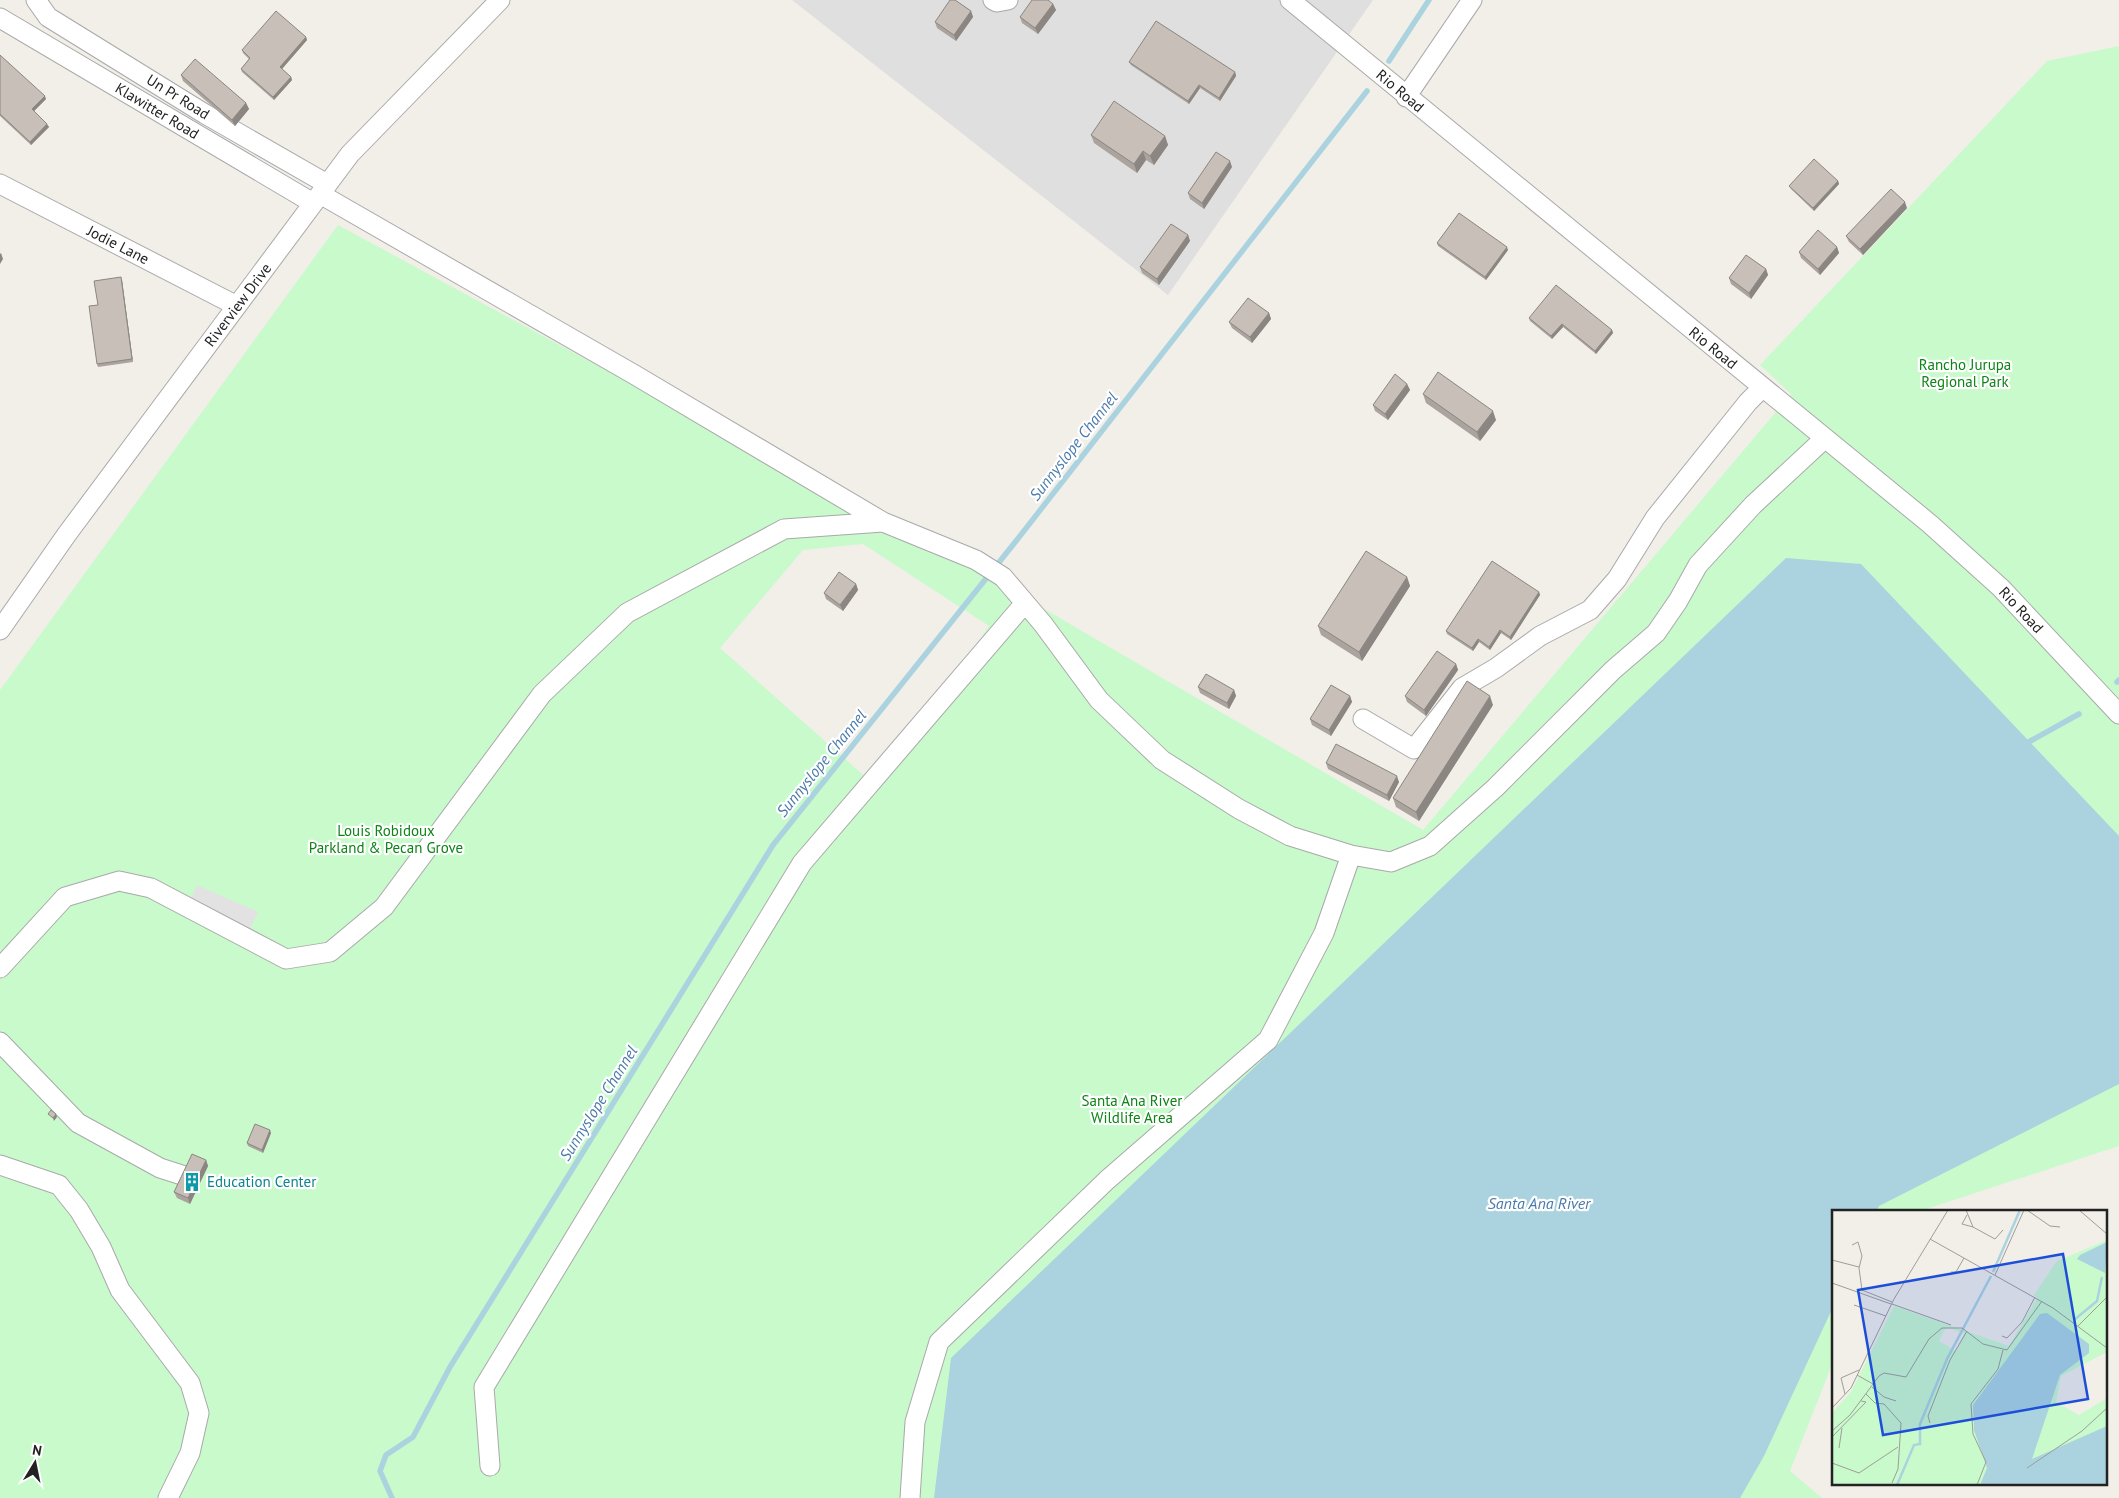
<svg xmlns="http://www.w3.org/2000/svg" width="2119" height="1498" viewBox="0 0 2119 1498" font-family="'PT Sans',sans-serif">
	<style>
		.residential { fill: #e0dfdf }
		.park { fill: #c8facc; fill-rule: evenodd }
		.parking { fill: #e2e2e2 }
		.water { fill: #aad3df }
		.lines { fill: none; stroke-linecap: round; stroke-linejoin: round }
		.stream { stroke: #aad3df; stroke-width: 5.5 }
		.minor-casing { stroke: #a9a9a9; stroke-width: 21 }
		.minor { stroke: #fff; stroke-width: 19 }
		.wall { fill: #aba49e }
		.shaded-wall { fill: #8b8681 }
		.building { fill: #c7bfb8; stroke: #8b8681 }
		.labels { text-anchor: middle; stroke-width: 4.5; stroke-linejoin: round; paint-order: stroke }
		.street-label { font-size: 15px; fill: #222; stroke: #fff }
		.park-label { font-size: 15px; fill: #0c8416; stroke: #fff }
		.culture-label { font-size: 15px; fill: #0d838f; stroke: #fff; text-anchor: start }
		.water-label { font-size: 16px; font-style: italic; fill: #4a7aab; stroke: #fff }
		.inset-river { fill: none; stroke: #aad3df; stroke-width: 2.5 }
		.inset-road { fill: none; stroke: #9f9d99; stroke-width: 1 }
		.view { fill: #1d4ed8; fill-opacity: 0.15; stroke: #1d4ed8; stroke-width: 2.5 }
		.inset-edge { fill: none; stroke: #222; stroke-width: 2.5 }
	</style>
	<rect width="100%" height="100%" fill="#f2efe9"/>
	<!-- residential -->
	<path class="residential" d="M792,0H1373L1168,295Z"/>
	<!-- park -->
	<path class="park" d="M2119,46V1146L1917,1212H1833V1362L1790,1471L1822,1498H0V690L338,225L1010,589L1423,830L1791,394L1760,365L2047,61ZM863,544L989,626L878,788L720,648L803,550Z"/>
	<!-- parking -->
	<path class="parking" d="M197,885L258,912L249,931L189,903Z"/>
	<!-- water -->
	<path class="water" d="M1786,558L1861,564L2119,836V1084L1879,1206L1876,1212H1833V1307L1764,1456L1740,1498H934L951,1358Z"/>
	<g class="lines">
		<!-- stream -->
		<path class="stream" d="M1389,61L1429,0
			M2117,682L2119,680
			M2025,744L2079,714
			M392,1498L380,1471L386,1455L413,1437L450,1367L773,845L1020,536L1367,91"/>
		<!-- minor casing -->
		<g class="minor-casing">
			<path id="minor" d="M36,0L48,17L205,114L327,184
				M993,0L997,2L1008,0
				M1290,0L1930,524L2001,588L2119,714
				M0,18L313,203
				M1406,97L1472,0
				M0,184L237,306
				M320,194L635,375L883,522
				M0,630L67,534L350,154L500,0
				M1363,719L1414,749L1462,688L1496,668L1540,636L1590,610L1617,579L1655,518L1748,402L1762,388
				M0,968L65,897L119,881L151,888L286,959L330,952L384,907L542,694L627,613L784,529L883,522L976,560L1003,577L1043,624L1099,700L1162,760L1239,809L1290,836L1351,855L1391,862L1430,846L1495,788L1613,670L1656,633L1678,601L1698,565L1753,505L1824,439
				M0,1042L78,1123L160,1168L188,1177
				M0,1165L59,1185L79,1210L101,1247L120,1290L190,1383L199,1413L190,1453L168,1498
				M490,1466L484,1387L802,863L1025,603
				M910,1498L915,1422L939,1342L1107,1180L1268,1040L1324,933L1351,855"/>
		</g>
		<!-- minor -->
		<use href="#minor" class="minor"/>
	</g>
	<!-- wall -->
	<path class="wall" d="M1053,4L1056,10L1038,34L1022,23L1020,17Z
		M971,11L973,17L956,41L937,28L935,22Z
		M306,37L307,40L282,69L291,77L292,80L274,100L242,72L241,69L249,59L243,53L242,50Z
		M0,55L46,99L34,111L49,127L31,145L0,116Z
		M1129,62L1235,72L1236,76L1220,101L1200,88L1189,104L1131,65Z
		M181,75L246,103L249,109L235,126L183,81Z
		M1091,135L1165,136L1168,145L1154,165L1146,160L1137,173L1094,143Z
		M1232,167L1204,209L1190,199L1188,193Z
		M1838,181L1839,184L1814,211L1791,189L1789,186Z
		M1907,208L1863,255L1849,242L1846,236Z
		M1188,235L1190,241L1159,285L1142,273L1140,267Z
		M1437,243L1508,250L1486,280L1438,246Z
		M1837,247L1839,253L1820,275L1801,258L1799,252Z
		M1766,269L1768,275L1751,299L1731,284L1729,278Z
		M122,280L133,362L98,367L97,364L98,305Z
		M1269,313L1271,319L1252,343L1232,328L1229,322Z
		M1529,318L1612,330L1613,333L1596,354L1563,327L1552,339L1530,321Z
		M1407,384L1410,390L1388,420L1375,411L1373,405Z
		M1423,394L1496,420L1480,441L1426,403Z
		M1407,577L1410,586L1362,661L1321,635L1318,626Z
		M856,584L858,590L843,611L826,599L824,593Z
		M1539,592L1540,595L1511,640L1501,633L1490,650L1479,642L1473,651L1447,634L1446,631Z
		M1456,664L1458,670L1426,716L1407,702L1405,696Z
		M1198,687L1234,690L1236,696L1229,709L1200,693Z
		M1350,696L1352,702L1331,736L1312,725L1310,719Z
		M1493,705L1419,821L1396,807L1393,798Z
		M1326,763L1399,782L1389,801L1328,769Z
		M271,1133L263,1153L248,1146L247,1143Z
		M206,1160L208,1166L190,1204L177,1198L174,1192Z"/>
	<!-- shaded-wall -->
	<path class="shaded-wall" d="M1053,4L1056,10L1038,34L1035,28Z
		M971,11L973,17L956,41L954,35Z
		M306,37L307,40L281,70L280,67Z
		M1235,72L1236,76L1220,101L1219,98Z
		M291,77L292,80L274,100L273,97Z
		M1199,85L1200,88L1189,104L1188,101Z
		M45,96L46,99L33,112L32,109Z
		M246,103L249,109L235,126L232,120Z
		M47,124L49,127L31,145L30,142Z
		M1165,136L1168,145L1154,165L1150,156Z
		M1143,151L1146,160L1137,173L1134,164Z
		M1230,161L1232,167L1204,209L1202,203Z
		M1838,181L1839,184L1814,211L1813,208Z
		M1905,202L1907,208L1863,255L1860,249Z
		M1188,235L1190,241L1159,285L1157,279Z
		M1507,247L1508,250L1486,280L1485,277Z
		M1837,247L1839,253L1820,275L1818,269Z
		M1,253L3,259L0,264V254Z
		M1766,269L1768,275L1751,299L1749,293Z
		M121,277L122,280L133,362L132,359Z
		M1269,313L1271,319L1252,343L1250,337Z
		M1562,324L1563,327L1552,339L1551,336Z
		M1612,330L1613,333L1596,354L1595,351Z
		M1407,384L1410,390L1388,420L1385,414Z
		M1493,411L1496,420L1480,441L1477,432Z
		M1407,577L1410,586L1362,661L1359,652Z
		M856,584L858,590L843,611L840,605Z
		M1539,592L1540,595L1511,640L1510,637Z
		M1500,630L1501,633L1490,650L1489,647Z
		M1478,639L1479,642L1473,651L1472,648Z
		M1456,664L1458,670L1426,716L1424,710Z
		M1234,690L1236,696L1229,709L1227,703Z
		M1350,696L1352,702L1331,736L1329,730Z
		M1490,696L1493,705L1419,821L1416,812Z
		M1397,776L1399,782L1389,801L1387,795Z
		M56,1114L57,1117L54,1121L53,1118Z
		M270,1130L271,1133L263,1153L262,1150Z
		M206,1160L208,1166L190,1204L188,1198Z"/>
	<!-- building -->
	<path class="building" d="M950,0H955L971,11L954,35L935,22Z
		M1032,0H1048L1053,4L1035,28L1020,17Z
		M276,11L306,37L280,67L291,77L273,97L241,69L250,58L242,50Z
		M1156,21L1235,72L1219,98L1199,85L1188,101L1129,62Z
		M0,55L45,96L32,109L47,124L30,142L0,114Z
		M195,59L246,103L232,120L181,75Z
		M1114,101L1165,136L1150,156L1143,151L1134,164L1091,135Z
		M1216,152L1230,161L1202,203L1188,193Z
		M1814,159L1838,181L1813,208L1789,186Z
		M1891,189L1905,202L1860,249L1846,236Z
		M1459,213L1507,247L1485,277L1437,243Z
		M1171,224L1188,235L1157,279L1140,267Z
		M1818,230L1837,247L1818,269L1799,252Z
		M1746,255L1766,269L1749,293L1729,278Z
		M121,277L132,359L97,364L89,306L98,305L94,281Z
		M1556,285L1612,330L1595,351L1562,324L1551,336L1529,318Z
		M1248,298L1269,313L1250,337L1229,322Z
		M1438,372L1493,411L1477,432L1423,394Z
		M1395,374L1407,384L1385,414L1373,405Z
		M1366,551L1407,577L1359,652L1318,626Z
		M1492,561L1539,592L1510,637L1500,630L1489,647L1478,639L1472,648L1446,631Z
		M839,572L856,584L840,605L824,593Z
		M1437,651L1456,664L1424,710L1405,696Z
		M1206,674L1234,690L1227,703L1198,687Z
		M1467,681L1490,696L1416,812L1393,798Z
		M1331,685L1350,696L1329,730L1310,719Z
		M1336,744L1397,776L1387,795L1326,763Z
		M51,1110L56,1114L53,1118L48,1114Z
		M255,1124L270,1130L262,1150L247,1143Z
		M192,1154L206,1160L188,1198L174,1192Z"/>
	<!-- icons -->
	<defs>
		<g id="building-bare" transform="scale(1.5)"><path d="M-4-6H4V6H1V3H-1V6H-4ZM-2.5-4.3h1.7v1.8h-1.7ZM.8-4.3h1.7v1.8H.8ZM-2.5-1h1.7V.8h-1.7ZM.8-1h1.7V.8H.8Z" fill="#0f9aa8" stroke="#fff" stroke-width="2.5" paint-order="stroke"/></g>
	</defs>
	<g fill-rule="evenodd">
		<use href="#building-bare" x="192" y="1182"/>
	</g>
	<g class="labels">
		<!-- street labels -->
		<g class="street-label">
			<text transform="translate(1400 91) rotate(40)" y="5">Rio Road</text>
			<text transform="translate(178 97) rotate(32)" y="5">Un Pr Road</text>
			<text transform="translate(157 111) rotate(31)" y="5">Klawitter Road</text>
			<text transform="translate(118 245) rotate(27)" y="5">Jodie Lane</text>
			<text transform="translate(238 305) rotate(-53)" y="5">Riverview Drive</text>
			<text transform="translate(1713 348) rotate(39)" y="5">Rio Road</text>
			<text transform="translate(2021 610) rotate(47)" y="5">Rio Road</text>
		</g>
		<!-- park labels -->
		<g class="park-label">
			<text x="1965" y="370">Rancho Jurupa<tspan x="1965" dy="17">Regional Park</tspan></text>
			<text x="386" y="836">Louis Robidoux<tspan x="386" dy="17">Parkland &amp; Pecan Grove</tspan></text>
			<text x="1132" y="1106">Santa Ana River<tspan x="1132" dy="17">Wildlife Area</tspan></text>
		</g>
		<!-- culture labels -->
		<g class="culture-label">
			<text x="207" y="1187">Education Center</text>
		</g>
		<!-- water labels -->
		<g class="water-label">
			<text transform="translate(1073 446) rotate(-52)" y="6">Sunnyslope Channel</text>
			<text transform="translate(821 763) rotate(-51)" y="6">Sunnyslope Channel</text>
			<text transform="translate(598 1103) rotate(-58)" y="6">Sunnyslope Channel</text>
			<text x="1539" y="1209">Santa Ana River</text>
		</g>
	</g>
	<!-- overview -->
	<g transform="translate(1832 1210)">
		<rect width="275" height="275" fill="#f2efe9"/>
		<path d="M275,30V142L229,166L224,192L247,205L275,188V275H0V203L19,182L62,96L177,136L205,88L202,85L225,51ZM118,118L132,124L124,141L107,131L113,119Z" fill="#c8facc" fill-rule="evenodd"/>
		<path d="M275,32L273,63L245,49L248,45ZM215,103L257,134V143L228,165L200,249L275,216V275H148L155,258L142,220L141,195L208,104Z" fill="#aad3df"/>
		<path class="inset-river" d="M161,62L188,0M242,110L265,91L270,67M65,275L82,235L88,234V214L115,149L159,66"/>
		<path class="inset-road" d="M134,0L141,17L163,29L171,20M195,0L218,16L228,17M247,0L275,24M135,5L130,14L141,17M98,29L221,98L275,138M20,35L26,32L30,46L27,58L30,80M0,50L27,57M119,62H124L132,48M163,65L192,0M0,73L59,94M30,80L60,92M60,94L119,115M22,95L54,106M246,116L275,87M170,126L175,128L190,112L203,87M25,165L41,174M40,177L52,187L64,191M13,184L9,168L27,160M34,184L43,193L52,194L69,213L66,259L60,273M0,198L19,178L62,89L116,0M98,213L96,206L118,150L135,121M0,221L18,205L47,166L52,163L74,167L97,129L110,118H130L151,134L175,140L210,91M0,227L34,192L29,191M7,238L10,218M0,253L27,263L66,237M195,258L250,221L275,198M145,275L154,252L141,224L139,194L166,159L171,140"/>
		<path class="view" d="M231,44L256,189L51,225L26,80Z"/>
		<rect width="275" height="275" class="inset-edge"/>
	</g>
	<!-- north arrow -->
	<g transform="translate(35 1463) rotate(10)" stroke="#ffffff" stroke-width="4" paint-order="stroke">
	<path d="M0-4L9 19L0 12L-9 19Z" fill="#222222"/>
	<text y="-8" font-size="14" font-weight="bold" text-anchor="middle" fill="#222222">N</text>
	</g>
</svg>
